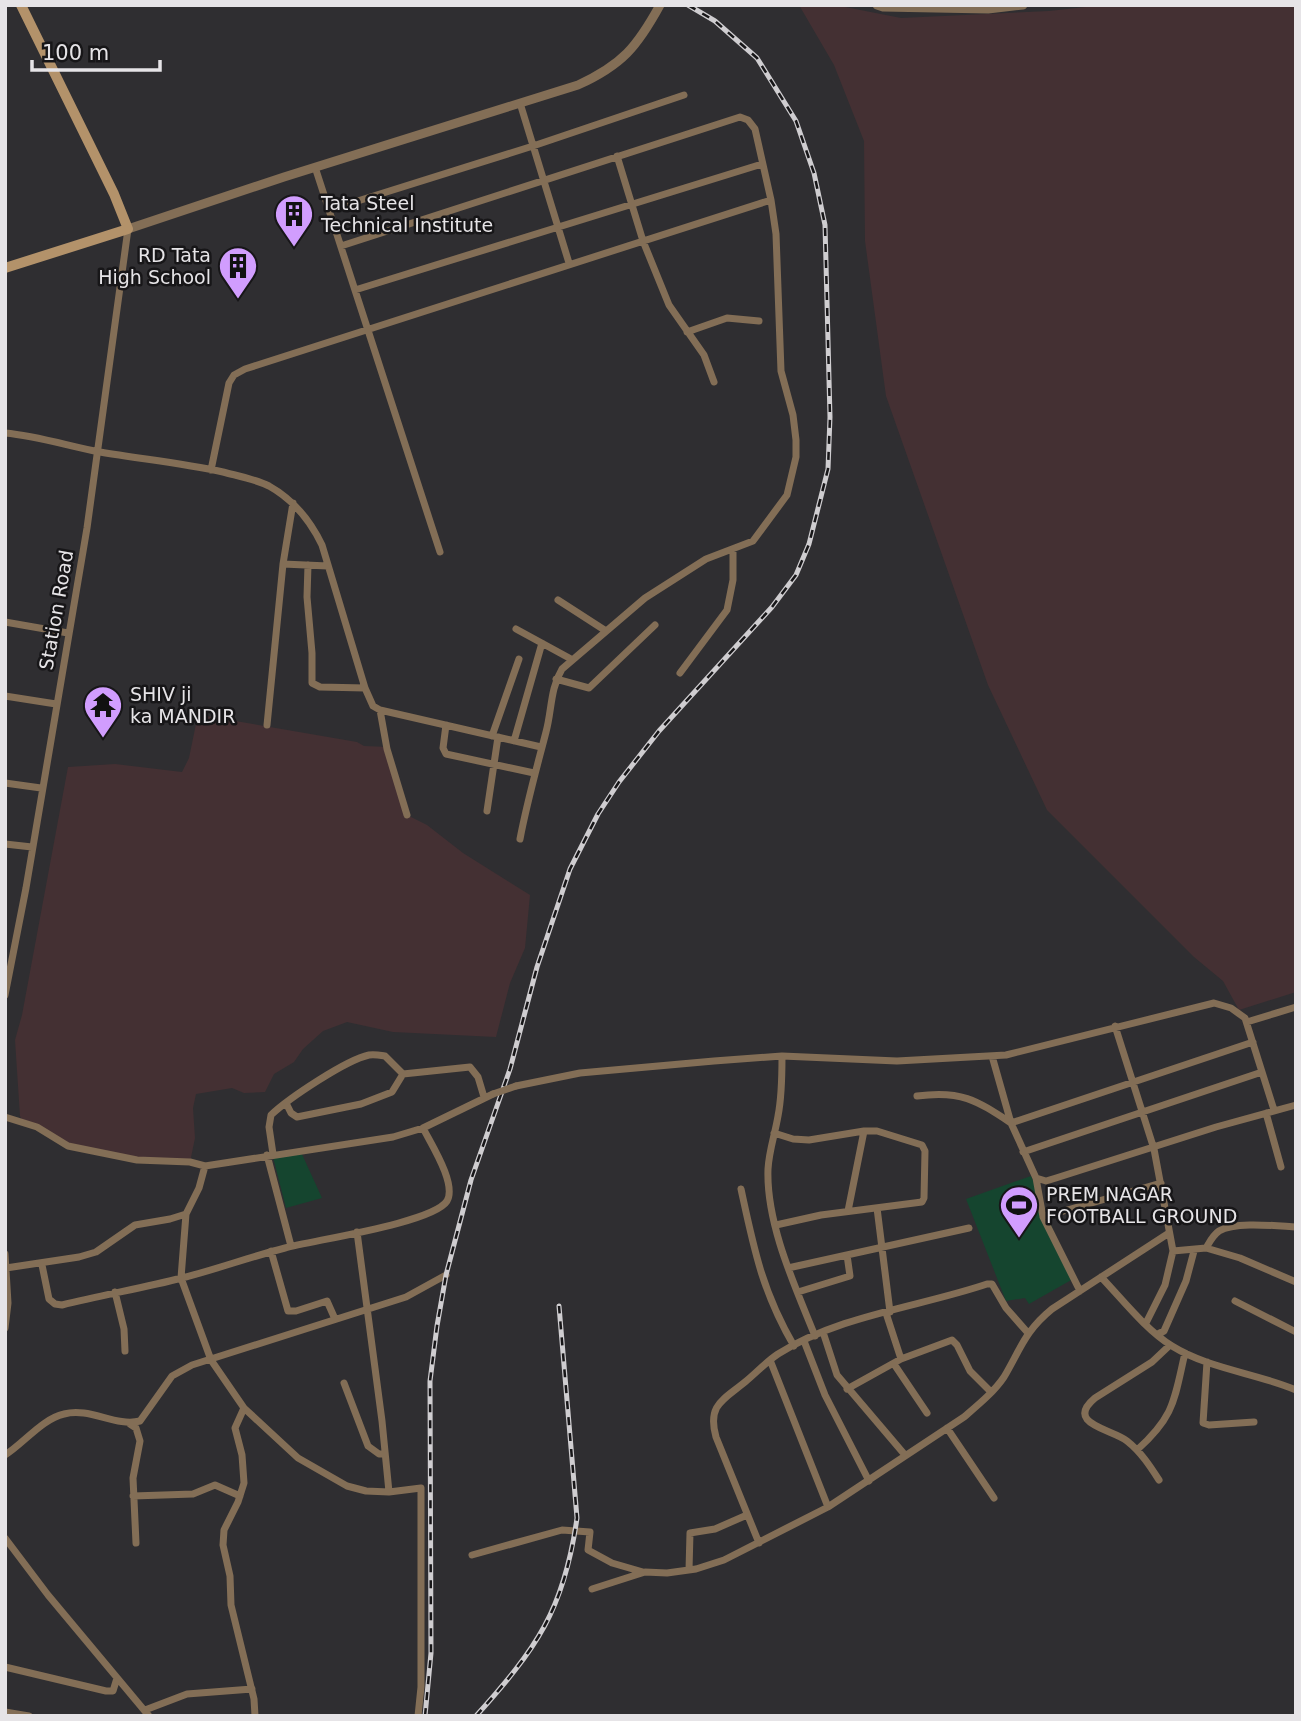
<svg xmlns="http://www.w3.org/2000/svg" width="1301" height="1721" viewBox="0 0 1301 1721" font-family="'DejaVu Sans',sans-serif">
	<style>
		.industrial { fill: #443033 }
		.green { fill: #15452f }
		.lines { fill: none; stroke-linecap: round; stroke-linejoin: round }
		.minor { stroke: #836e56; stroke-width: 7 }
		.tertiary { stroke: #836e56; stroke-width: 9 }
		.secondary { stroke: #b3926a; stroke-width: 10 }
		.rail-casing { stroke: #cfcdd0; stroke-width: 5 }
		.rail { stroke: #171618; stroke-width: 2.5; stroke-dasharray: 8; stroke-linecap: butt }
		.minor-bridge { stroke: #836e56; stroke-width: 7 }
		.labels { text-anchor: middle; stroke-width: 5; stroke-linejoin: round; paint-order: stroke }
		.poi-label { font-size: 19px; fill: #e6e4e7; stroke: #171618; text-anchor: start }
		.street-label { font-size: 19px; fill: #e6e4e7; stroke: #171618 }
	</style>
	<rect width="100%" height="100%" fill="#2f2e31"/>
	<!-- industrial -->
	<path class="industrial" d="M799,5H835L901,18L1049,11L1104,5H1296V992L1239,1010L1223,981L1194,957L1047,810L988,685L886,396L865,241L864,141L834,65Z
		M206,716L357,742L364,746L388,747L409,816L427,825L463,853L530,895L525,948L510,983L496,1037L393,1032L347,1022L323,1031L303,1049L294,1062L274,1074L265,1092L244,1093L232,1088L196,1094L193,1108L195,1138L190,1162H161L68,1146L23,1122L20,1116L15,1040L22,1015L68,767L115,764L182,772L189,758L196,724Z"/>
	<!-- green -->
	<path class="green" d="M301,1152L322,1198L286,1208L273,1157Z
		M1031,1176L1073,1279L1029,1304L1025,1298L1006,1301L966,1199Z"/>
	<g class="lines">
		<!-- minor -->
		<path class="minor" d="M520,103L569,263
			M617,156L643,241L669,305L704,355L714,382
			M315,167L440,552
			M329,210L533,146L684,95
			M341,246L740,117L748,120L755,129L771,200L776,234L781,371L793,415L796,440V457L787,495L753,541L706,559L645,598L562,669C550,689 552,710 546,732C537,767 527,802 520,839
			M355,290L762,164
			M687,332L727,318L759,321
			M5,433C38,436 68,446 100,452C141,459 182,463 223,472C238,476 255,479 269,486C294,500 310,520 322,545L365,688L373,706L380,710L541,747
			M211,470L229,383L234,375L245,369L771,200
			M283,564L328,566
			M308,565L307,597L312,653V683L320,687L365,688
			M558,600L606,631
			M5,622L68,633
			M516,629L571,659
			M680,673L727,610L733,580V550
			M556,679L589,688L655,625
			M5,696L56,704
			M380,710L387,749L407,815
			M267,725L283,564L293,503
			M446,725L443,748L446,754L534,773
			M492,736L519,659
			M514,741L542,643
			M5,783L41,788
			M487,811L498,737
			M5,844L32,847
			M5,995L26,888L87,528L128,229
			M1247,1022L1296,1007
			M1115,1026L1154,1149L1173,1251L1165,1285L1146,1323
			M782,1056C782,1076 782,1096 778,1116C775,1134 769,1151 768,1169C766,1224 795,1286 815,1336
			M992,1056L1011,1123L1036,1178L1046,1181L1056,1178L1216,1127L1296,1105
			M516,1086L580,1073L714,1061L782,1056L897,1061L1006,1055L1214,1003L1231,1008L1245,1018L1274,1110
			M917,1096C961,1090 976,1100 1011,1123L1253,1042
			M286,1103L291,1113L297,1117L361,1104L392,1092L403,1074
			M1266,1113L1281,1167
			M5,1117L37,1127L68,1146L137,1160L190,1162L205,1166L393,1137L423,1128L493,1094
			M774,1133L793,1139L809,1140L864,1131H877L922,1145L925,1151L924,1198L922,1202L821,1215L776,1225
			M1023,1152L1262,1072
			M273,1154L269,1127L271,1115C289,1098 346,1060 369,1055C374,1054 379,1055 385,1056L403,1074L470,1067L478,1077L484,1097
			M267,1155L291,1246
			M1036,1178L1043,1217L1080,1291
			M741,1189C754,1249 762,1291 794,1346
			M877,1208L890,1312
			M848,1211L864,1131
			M186,1214L181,1278L211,1360L244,1408L298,1458L347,1486L366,1491L389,1492L421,1488V1687L418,1716
			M1043,1217L1161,1183
			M357,1232L382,1421L389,1492
			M1206,1248L1240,1258L1296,1282
			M271,1251L288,1311H296L327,1301L335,1319
			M1173,1251L1206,1248C1209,1243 1213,1235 1219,1231C1235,1221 1277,1226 1296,1227
			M5,1254L8,1303L5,1328
			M42,1265L49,1299L55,1304L62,1305C102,1295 143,1288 182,1278C217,1269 250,1257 285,1248C314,1240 433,1223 447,1201C457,1184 431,1144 423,1128
			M6,1268L79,1257L96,1252L135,1225L170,1219L186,1214L199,1188L205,1166
			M788,1268L969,1228
			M1101,1277C1123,1300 1145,1329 1172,1346C1209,1369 1256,1373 1296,1390
			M115,1292L124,1329L125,1351
			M798,1292L850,1276L847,1255
			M1235,1301L1296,1332
			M886,1313L901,1359
			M823,1332L837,1375L905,1455
			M1158,1334L1164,1331L1186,1281L1194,1251
			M804,1341L825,1395L869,1481
			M770,1360L828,1507
			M1207,1362L1203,1423L1209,1425L1254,1422
			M894,1364L927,1413
			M344,1383L368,1446L379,1454H385
			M847,1389L901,1359L952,1340L957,1345L970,1371L991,1392
			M244,1408L235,1428L242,1455L244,1483L238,1502L224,1530L223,1545L230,1576L231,1605L254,1699L255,1716
			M130,1424L136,1428L140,1441L133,1478L136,1543
			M947,1428L994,1498
			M1137,1450C1175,1416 1174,1400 1185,1353
			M5,1455C24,1443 42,1419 64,1414C90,1407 115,1427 140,1421L172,1376L192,1365L406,1297L446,1275
			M1159,1480C1150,1466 1141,1452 1127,1441C1112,1429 1064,1424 1095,1398L1152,1362L1170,1345
			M133,1496L193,1494L215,1485L240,1496
			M5,1538L48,1595L149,1716
			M759,1543L716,1437C707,1405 723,1400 745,1382C756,1373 766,1362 778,1354C840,1315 919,1307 987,1284H992L1006,1308L1028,1333
			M472,1555L562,1530L590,1532L588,1550L612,1563L643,1572
			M689,1570L690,1533L715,1529L747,1515
			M592,1589L645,1572L667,1573L696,1569L724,1560L828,1507L964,1417C978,1405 994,1392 1004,1377C1021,1348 1025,1331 1052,1309L1169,1233
			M5,1667L106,1691H113L117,1678
			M145,1710L187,1694L252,1689
			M5,1712L29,1716"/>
		<!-- tertiary -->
		<path class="tertiary" d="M877,5L883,7L988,9L1023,5
			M128,229L284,177L578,85C622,65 637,47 660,5"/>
		<!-- secondary -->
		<path class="secondary" d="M5,268L128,229L114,194L21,5"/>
		<!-- rail casing -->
		<g class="rail-casing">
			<path id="rail" d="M425,1716L431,1653L430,1381L437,1326L446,1275L471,1180L510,1069L537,967L570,869L598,814L619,782L659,731L772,607L796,575L809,544L828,469L830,417L825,225L814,173L796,121L757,58L715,21L688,5
				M476,1716C537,1648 564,1610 577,1518L559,1306"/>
		</g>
		<!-- rail -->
		<use href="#rail" class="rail"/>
		<!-- minor-bridge -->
		<path class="minor-bridge" d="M493,1094L516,1086"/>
	</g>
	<!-- icons -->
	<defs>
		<g id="building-pin" transform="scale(2.0125)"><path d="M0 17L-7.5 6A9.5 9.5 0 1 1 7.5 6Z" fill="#d19dfe" stroke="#171618"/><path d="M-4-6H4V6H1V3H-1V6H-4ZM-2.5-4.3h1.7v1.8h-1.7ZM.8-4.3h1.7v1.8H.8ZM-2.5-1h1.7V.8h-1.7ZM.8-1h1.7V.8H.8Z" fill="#111"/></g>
		<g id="temple-pin" transform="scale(2.0125)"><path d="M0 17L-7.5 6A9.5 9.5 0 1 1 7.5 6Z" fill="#d19dfe" stroke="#171618"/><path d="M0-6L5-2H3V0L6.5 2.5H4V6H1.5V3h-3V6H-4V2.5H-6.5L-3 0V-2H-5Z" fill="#111"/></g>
		<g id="stadium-pin" transform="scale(2.0125)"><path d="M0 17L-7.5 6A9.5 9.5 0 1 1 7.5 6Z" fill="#d19dfe" stroke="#171618"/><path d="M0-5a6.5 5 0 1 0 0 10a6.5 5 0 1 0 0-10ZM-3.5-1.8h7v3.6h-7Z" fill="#111"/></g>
	</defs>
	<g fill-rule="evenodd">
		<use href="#building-pin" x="294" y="214"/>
		<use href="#building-pin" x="238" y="266"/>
		<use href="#temple-pin" x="103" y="705"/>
		<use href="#stadium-pin" x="1019" y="1205"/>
	</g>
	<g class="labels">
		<!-- poi labels -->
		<g class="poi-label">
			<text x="321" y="210">Tata Steel<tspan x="321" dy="22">Technical Institute</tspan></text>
			<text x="211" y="262" text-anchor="end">RD Tata<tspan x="211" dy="22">High School</tspan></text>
			<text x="130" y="701">SHIV ji<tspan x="130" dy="22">ka MANDIR</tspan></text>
			<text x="1046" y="1201">PREM NAGAR<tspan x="1046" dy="22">FOOTBALL GROUND</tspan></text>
		</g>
		<!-- street labels -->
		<g class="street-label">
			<text transform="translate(56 610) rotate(-80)" y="7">Station Road</text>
		</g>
	</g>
	<!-- border -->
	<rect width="1301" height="1721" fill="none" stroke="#e6e4e7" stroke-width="14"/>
	<!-- scale -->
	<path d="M32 60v10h128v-10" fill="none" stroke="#e6e4e7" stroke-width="3.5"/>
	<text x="42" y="60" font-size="21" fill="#e6e4e7" stroke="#171618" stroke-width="5" paint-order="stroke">100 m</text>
</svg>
